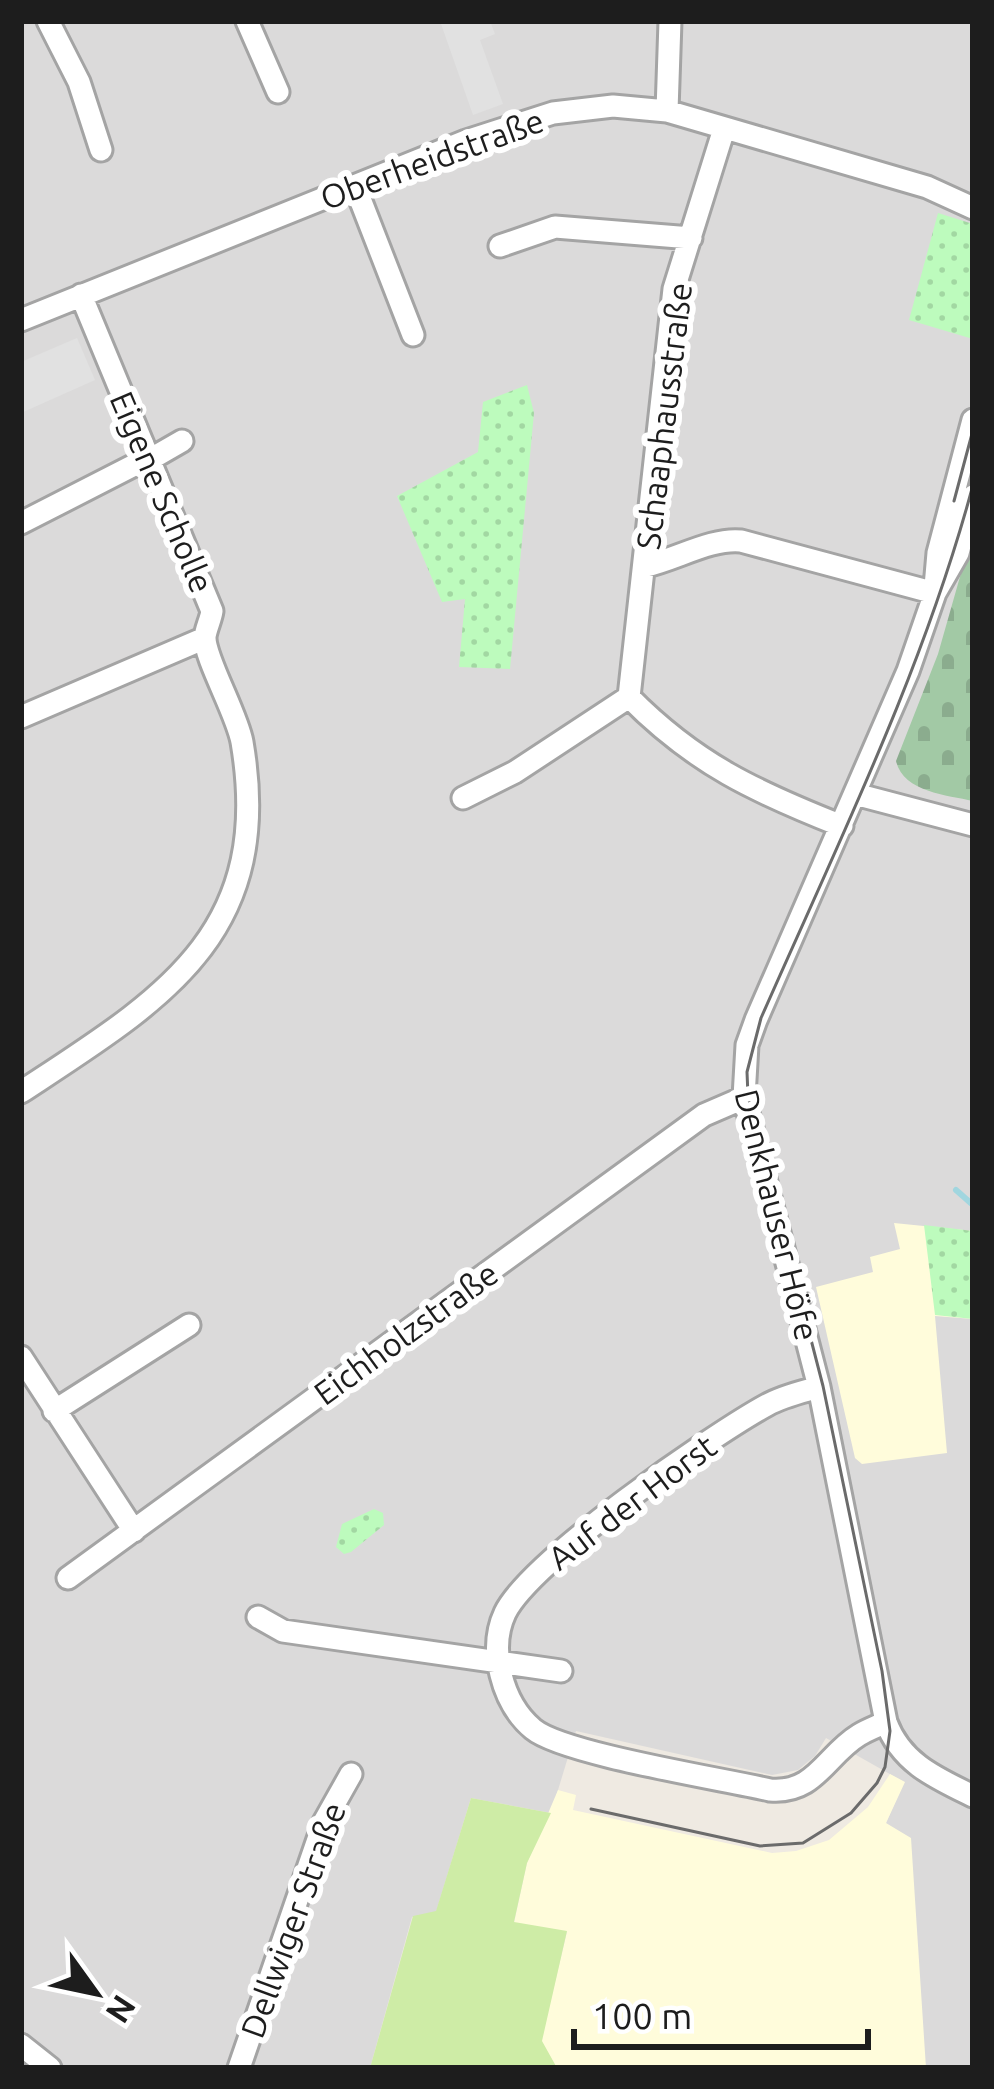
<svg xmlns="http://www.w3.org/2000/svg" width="994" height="2089" viewBox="0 0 994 2089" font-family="Ubuntu,sans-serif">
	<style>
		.residential { fill: #dbdada }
		.education { fill: #fffcdb }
		.grass { fill: #ceeca6 }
		.cemetery { fill: url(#cemetery-stones) }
		.park { fill: url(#park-dots) }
		.parking { fill: #e1e1e1 }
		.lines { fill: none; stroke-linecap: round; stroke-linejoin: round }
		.stream { stroke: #a1d6df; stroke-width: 6 }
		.minor-casing { stroke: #a4a4a4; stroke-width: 27 }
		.minor { stroke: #fff; stroke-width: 21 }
		.tram { stroke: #6b6b6b; stroke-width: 3 }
		.labels { text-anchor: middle; stroke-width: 12; stroke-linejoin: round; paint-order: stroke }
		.street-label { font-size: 33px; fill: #1d1d1d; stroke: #fff }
	</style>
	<defs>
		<pattern id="cemetery-stones" width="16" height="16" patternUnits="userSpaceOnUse" patternTransform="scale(3)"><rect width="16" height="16" fill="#a2c9a5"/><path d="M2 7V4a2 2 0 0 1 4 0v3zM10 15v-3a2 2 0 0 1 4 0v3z" fill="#8bac8e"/></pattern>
		<pattern id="park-dots" width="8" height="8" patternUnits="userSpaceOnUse" patternTransform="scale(3)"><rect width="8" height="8" fill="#bdfbbd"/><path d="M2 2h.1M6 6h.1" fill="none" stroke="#a2d7a2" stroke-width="1.8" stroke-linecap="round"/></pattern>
	</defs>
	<rect width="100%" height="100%" fill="#efeae2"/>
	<!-- residential -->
	<path class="residential" d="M21,21H973V2068H926L886,1823L904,1782L826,1738L815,1756L798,1770L772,1775L576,1731L551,1813L471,1798L436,1912L412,1917L370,2068H21Z"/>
	<!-- education -->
	<path class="education" d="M894,1223L973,1231V1319L935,1316L947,1453L862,1464L855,1458L816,1287L873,1272L870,1257L900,1249Z
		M890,1774L905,1782L886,1823L911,1838L926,2068H557L541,2041L567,1932L514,1923L527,1863L558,1790L576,1795L573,1810L772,1853L796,1851L829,1840L868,1807Z"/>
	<!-- grass -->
	<path class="grass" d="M471,1798L551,1813L527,1863L514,1922L567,1931L542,2041L557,2068H370L413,1916L436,1911Z"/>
	<!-- cemetery -->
	<path class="cemetery" d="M973,531V801C947,795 903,792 896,761L938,654Z"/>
	<!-- park -->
	<path class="park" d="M938,213L973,224V339L909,320Z
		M527,385L534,413L510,669L459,667L465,599L442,602L397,496L478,452L483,402Z
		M924,1225L973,1231V1319L935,1315Z
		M374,1509L383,1513L384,1525L351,1552L344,1554L336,1547L342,1524Z"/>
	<!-- parking -->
	<path class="parking" d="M440,21H490L495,34L480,40L503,104L473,115Z
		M77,338L95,380L21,413V362Z"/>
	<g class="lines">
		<!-- stream -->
		<path class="stream" d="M956,1190L973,1205"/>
		<!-- minor casing -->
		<g class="minor-casing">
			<path id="minor" d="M48,21L79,82L101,150
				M247,21L278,92
				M667,111L670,21
				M355,186L413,335
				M500,246L555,227L691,238
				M21,320L466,141L553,113L613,106L667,111L927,187L973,208
				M149,460L182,441
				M973,496L958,553L935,593L908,671L756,1020L747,1045L744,1097L819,1387L886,1722C901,1763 936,1778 973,1796
				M21,523L148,458
				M646,566C677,559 711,538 741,541L935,593
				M935,587L938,553L973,420
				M629,697C695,764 756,792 842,826
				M21,717L205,638
				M855,794L973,825
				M463,798L515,772L629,697L674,289L724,129
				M21,1092C161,1000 275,935 242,742C237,714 205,659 205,638C205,631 211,619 212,611L81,295
				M21,1357L134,1531
				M819,1387C802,1392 783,1396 767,1405C712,1435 530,1561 505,1613C488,1649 502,1703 533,1729C563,1754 723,1779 770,1790C815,1794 826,1755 859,1735C867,1730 878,1726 886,1722
				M54,1411L189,1325
				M68,1578L704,1115L748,1096
				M258,1617L283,1631L561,1671
				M21,2045L50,2068
				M239,2068L324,1822L351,1774"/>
		</g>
		<!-- minor -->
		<use href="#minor" class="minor"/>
		<!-- tram -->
		<path class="tram" d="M954,501L973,430
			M591,1809L760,1846L803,1843L851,1813L877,1783L885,1767L890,1731L882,1671L823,1386L748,1096L747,1072L761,1018C838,843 923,671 973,485"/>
	</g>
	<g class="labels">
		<!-- street labels -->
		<g class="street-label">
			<text transform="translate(432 159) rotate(-20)" y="12">Oberheidstraße</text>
			<text transform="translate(664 416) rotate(-83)" y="12">Schaaphausstraße</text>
			<text transform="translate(162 492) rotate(67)" y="12">Eigene Scholle</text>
			<text transform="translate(777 1215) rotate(76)" y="12">Denkhauser Höfe</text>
			<text transform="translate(406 1333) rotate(-36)" y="12">Eichholzstraße</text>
			<text transform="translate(632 1502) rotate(-37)" y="12">Auf der Horst</text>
			<text transform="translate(293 1920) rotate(-70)" y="12">Dellwiger Straße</text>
		</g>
	</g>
	<!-- border -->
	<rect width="994" height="2089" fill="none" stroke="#1d1d1d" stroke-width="48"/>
	<!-- north arrow -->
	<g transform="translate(96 1993) rotate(123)" stroke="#ffffff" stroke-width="9" paint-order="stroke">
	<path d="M0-9L21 45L0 30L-21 45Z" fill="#1d1d1d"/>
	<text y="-18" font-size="33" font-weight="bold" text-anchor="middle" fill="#1d1d1d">N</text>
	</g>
	<!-- scale -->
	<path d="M574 2029v18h294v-18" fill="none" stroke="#1d1d1d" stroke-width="6"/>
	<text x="592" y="2029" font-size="36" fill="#1d1d1d" stroke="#ffffff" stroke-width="9" paint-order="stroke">100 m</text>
</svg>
